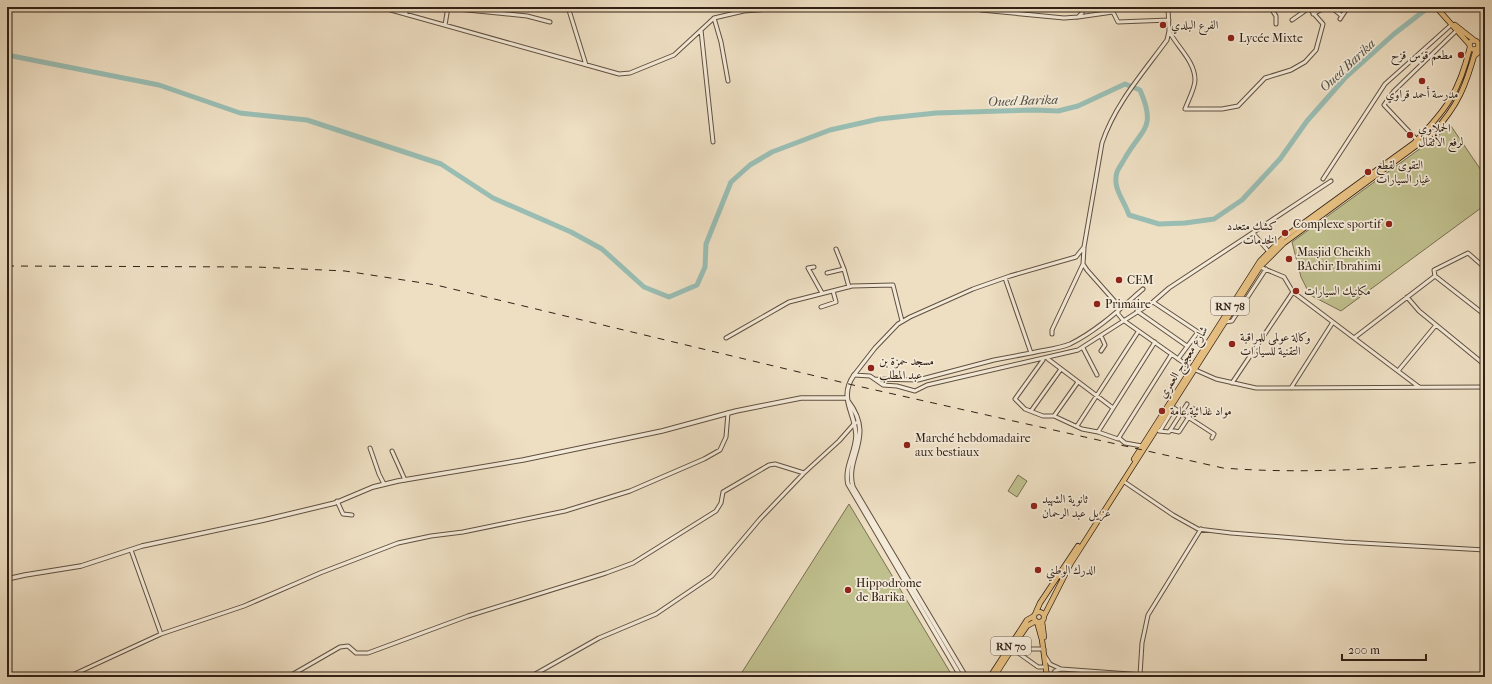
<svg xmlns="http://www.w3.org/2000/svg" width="1492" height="684" viewBox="0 0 1492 684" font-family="'IM FELL French Canon',Amiri,serif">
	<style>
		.green { fill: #c0c08e; stroke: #787052 }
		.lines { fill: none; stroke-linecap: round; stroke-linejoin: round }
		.river { stroke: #99bdb3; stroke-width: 5 }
		.minor-casing { stroke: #605040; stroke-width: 5 }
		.tertiary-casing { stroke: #605040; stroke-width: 5.5 }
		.primary-casing { stroke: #312015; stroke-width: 6 }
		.minor { stroke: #f4ead8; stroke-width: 3 }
		.tertiary { stroke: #f4ead8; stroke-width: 3.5 }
		.primary { stroke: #e7c082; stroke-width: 4.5 }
		.rail { stroke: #312015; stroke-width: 1; stroke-dasharray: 7 7; stroke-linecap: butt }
		.poi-dot { fill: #8f2418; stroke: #f4ead8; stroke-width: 1.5 }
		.labels { text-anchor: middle; stroke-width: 3.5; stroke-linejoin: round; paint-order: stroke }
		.shield { fill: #f4ead8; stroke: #6c5d50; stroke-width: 1 }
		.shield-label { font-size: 11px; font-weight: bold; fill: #312015 }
		.poi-label { font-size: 12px; fill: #312015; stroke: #f4ead8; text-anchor: start }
		.street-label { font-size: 12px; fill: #312015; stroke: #f4ead8 }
		.water-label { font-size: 13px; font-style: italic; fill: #504f44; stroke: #f4ead8 }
	</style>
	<rect width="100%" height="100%" fill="#eedfc3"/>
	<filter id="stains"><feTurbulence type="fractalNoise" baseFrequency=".005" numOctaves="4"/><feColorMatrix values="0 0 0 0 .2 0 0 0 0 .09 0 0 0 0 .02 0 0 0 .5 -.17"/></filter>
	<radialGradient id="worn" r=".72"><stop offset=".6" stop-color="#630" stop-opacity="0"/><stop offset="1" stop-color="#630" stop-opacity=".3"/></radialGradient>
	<!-- green -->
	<path class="green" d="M1451,126L1485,176V205L1341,311L1310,295L1301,277L1292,242Z
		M1018,475L1027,481L1017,497L1008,491Z
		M849,504L953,677H739Z"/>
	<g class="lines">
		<!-- river -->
		<path class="river" d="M7,55L159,85L240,113L307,120L441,164L493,198L571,232L602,249L644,287L669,297L697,285L705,267L706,244L731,182L750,165L772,152L830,130L879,119L936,113L1035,110L1058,111L1078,106L1125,84L1140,90C1157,129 1142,128 1125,158C1123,162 1119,167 1117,172C1112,188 1124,200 1129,215L1159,224L1185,223L1214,219L1242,200L1280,159L1307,121L1345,78L1394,34L1429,7"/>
		<!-- minor casing -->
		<g class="minor-casing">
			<path id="minor" d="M380,7L619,74L630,73L674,55L714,18L744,11L796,7
				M568,7L586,65
				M977,7L981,10L1064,18L1078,17L1113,12L1118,22L1169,20
				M1168,7L1169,31L1167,40C1143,73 1115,104 1102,143L1084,247L1076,257L1010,276L973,289L910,317L898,324L875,348L854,375L870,376L883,385L897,386L915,391L927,385L1078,350L1153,302L1198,332L1178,359
				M1270,7L1276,16V24
				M1331,7L1342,16
				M448,9H457V7
				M457,9L527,16L550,22
				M1017,13L1021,7
				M406,14V7
				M1313,14L1326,7
				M1078,17L1082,13L1083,7
				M714,18L721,42L728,81
				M1340,19L1348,7
				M1292,20L1309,8
				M445,25L448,7
				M701,30L713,142
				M1169,31C1177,47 1195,61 1195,80C1195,88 1188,101 1185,109H1222L1238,106L1265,78L1291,70L1305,62L1316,50L1323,24L1308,7
				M1417,140L1384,105L1394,91L1456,31
				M1323,179L1385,84L1451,25
				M1253,233L1269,252
				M1084,248L1083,264L1087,270L1118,305V314L1123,320L1191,368L1216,379L1256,388L1485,387
				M836,249L844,269L849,287
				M814,267L808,268L822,293
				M1260,267L1284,277L1293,292L1419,387
				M827,273L844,269
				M1435,276L1434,270L1468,253L1485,268
				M1005,278L1031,353C1043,350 1058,349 1070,344C1097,331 1121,308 1143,289
				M1407,297L1419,311L1485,365
				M1153,302L1169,288L1331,181
				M821,307L836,302L833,291
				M1137,311L1187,346
				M1225,322L1232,321L1266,269
				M1052,334V330L1083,264
				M726,338L789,302L852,286L893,285L902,321
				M1354,338L1435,276L1485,315
				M1083,348L1097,375
				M1101,351L1105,345L1101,336
				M1048,359L1113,408
				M1043,360L1015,399L1025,409L1043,416H1054L1082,429L1098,432L1118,439L1171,355
				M1398,371L1436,325
				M874,379L918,380L994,360L1031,353
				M1232,383L1293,292
				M1291,388L1333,322
				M1031,411L1061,369
				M1054,416L1078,382
				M1077,426L1138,332
				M1170,430L1179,432L1194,409
				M1159,431L1169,432L1187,404
				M1160,431L1174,408L1214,434L1212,438
				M1098,432L1155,342
				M1119,438L1125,443L1142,446
				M370,448L379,474L384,484
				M392,451L405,480
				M1123,481L1173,515L1198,529L1231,533L1344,542L1485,550
				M337,501L343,514L352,515
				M131,550L161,634L244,606L320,573L398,543L431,536L463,532L565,511L630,491L704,459L720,450L726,437L728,413
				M1010,647L1038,667H1045
				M1018,652L1029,649H1044
				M1045,656L1050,664L1061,669L1055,671L1051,677
				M1061,669L1171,677
				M1140,675L1142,643L1148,615L1201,529
				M68,677L161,634
				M288,677L340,647L348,646L356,653H368L468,616L606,573L633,563L716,511L721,503L723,492L769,465L775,464L804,473
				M530,677L599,638L656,614L712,576L760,519L804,473L839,441L854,424L858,422"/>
		</g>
		<!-- tertiary casing -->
		<g class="tertiary-casing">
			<path id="tertiary" d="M854,375C838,398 855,412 856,435C856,452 844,467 848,484L961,677
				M848,401C876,437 844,457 853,487L966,677
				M7,579L25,575L81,566L142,546L264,520L335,503L373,487L398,481L523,460L662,431L736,411L801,398H847"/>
		</g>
		<!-- primary casing -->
		<g class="primary-casing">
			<path id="primary" d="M1436,7L1469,44
				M1455,25L1474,40
				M1469.5 45a4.5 4.5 0 1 1 9 0a4.5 4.5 0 1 1-9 0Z
				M1474,56L1485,47
				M1134,459L1260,261L1283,238L1414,143C1446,110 1459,93 1470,47
				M1034 617a5 5 0 1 1 10 0a5 5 0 1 1-10 0Z
				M1036,612L1040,603L1078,546
				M1044,616L1071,563L1260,267L1284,243L1432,134C1458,106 1466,86 1476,49
				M1042,621L1044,637
				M1037,622L1042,640L1047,677
				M1018,639L1027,626L1036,621
				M990,677L1027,620L1034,616
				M994,677L1010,652"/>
		</g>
		<!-- minor -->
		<use href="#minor" class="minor"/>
		<!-- tertiary -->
		<use href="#tertiary" class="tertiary"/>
		<!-- primary -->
		<use href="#primary" class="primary"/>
		<!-- rail -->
		<path class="rail" d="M7,266L257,267L345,271L436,285L853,385L1223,468C1311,475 1398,467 1485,462"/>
	</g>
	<!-- markers -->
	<g class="poi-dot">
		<circle cx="1163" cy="25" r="4"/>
		<circle cx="1231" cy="38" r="4"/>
		<circle cx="1461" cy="55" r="4"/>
		<circle cx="1422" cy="81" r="4"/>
		<circle cx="1410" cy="135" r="4"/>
		<circle cx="1368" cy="172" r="4"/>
		<circle cx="1389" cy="224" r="4"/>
		<circle cx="1285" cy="233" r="4"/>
		<circle cx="1289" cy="259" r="4"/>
		<circle cx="1119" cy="280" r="4"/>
		<circle cx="1296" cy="291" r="4"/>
		<circle cx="1097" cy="304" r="4"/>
		<circle cx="1232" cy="344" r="4"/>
		<circle cx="871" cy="368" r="4"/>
		<circle cx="1162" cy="411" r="4"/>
		<circle cx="907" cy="445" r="4"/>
		<circle cx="1034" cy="506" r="4"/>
		<circle cx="1038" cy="570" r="4"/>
		<circle cx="848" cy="590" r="4"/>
	</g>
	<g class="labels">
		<!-- shield labels -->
		<g class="shield">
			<rect x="1211" y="297" width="38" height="18" rx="3"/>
			<rect x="991" y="637" width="40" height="18" rx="3"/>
		</g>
		<g class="shield-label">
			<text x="1230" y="310">RN 78</text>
			<text x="1011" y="650">RN 70</text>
		</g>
		<!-- poi labels -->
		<g class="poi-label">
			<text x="1171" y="29">الفرع البلدي</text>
			<text x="1239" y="42">Lycée Mixte</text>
			<text x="1453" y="59" text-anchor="end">مطعم قوس قزح</text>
			<text x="1422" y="98" text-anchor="middle">مدرسة أحمد قراوي</text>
			<text x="1418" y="132">الحملاوي<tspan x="1418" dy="14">لرفع الأثقال</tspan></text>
			<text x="1376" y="169">التقوى لقطع<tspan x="1376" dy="14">غيار السيارات</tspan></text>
			<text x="1381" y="228" text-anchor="end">Complexe sportif</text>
			<text x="1277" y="230" text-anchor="end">كشك متعدد<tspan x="1277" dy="14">الخدمات</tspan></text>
			<text x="1297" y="256">Masjid Cheikh<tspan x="1297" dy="14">BAchir Ibrahimi</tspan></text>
			<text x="1127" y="284">CEM</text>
			<text x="1304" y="295">مكانيك السيارات</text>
			<text x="1105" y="308">Primaire</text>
			<text x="1240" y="341">وكالة عولمي للمراقبة<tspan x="1240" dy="14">التقنية للسيارات</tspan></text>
			<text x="879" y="365">مسجد حمزة بن<tspan x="879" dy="14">عبد المطلب</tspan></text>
			<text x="1170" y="415">مواد غذائية عامة</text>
			<text x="915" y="442">Marché hebdomadaire<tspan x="915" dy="14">aux bestiaux</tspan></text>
			<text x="1042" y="503">ثانوية الشهيد<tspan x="1042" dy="14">عزيل عبد الرحمان</tspan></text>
			<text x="1046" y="574">الدرك الوطني</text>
			<text x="856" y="587">Hippodrome<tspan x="856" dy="14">de Barika</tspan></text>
		</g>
		<!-- street labels -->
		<g class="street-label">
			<text transform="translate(1183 362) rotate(-58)" y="4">شارع معجوج العمري</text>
		</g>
		<!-- water labels -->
		<g class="water-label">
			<text transform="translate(1347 65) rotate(-43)" y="5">Oued Barika</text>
			<text transform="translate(1023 100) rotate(-2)" y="5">Oued Barika</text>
		</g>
	</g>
	<!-- margin -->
	<rect width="1492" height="684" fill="none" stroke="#eedfc3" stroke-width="24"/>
	<rect x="8" y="8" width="1476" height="668" fill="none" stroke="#312015" stroke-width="2"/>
	<rect x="12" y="12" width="1468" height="660" fill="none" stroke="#312015"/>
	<!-- scale -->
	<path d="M1342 654v6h84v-6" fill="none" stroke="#312015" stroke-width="2"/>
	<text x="1348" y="654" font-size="12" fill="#312015" stroke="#f4ead8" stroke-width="3" paint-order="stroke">200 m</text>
	<rect width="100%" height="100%" filter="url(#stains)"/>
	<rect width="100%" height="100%" fill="url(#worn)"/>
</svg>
